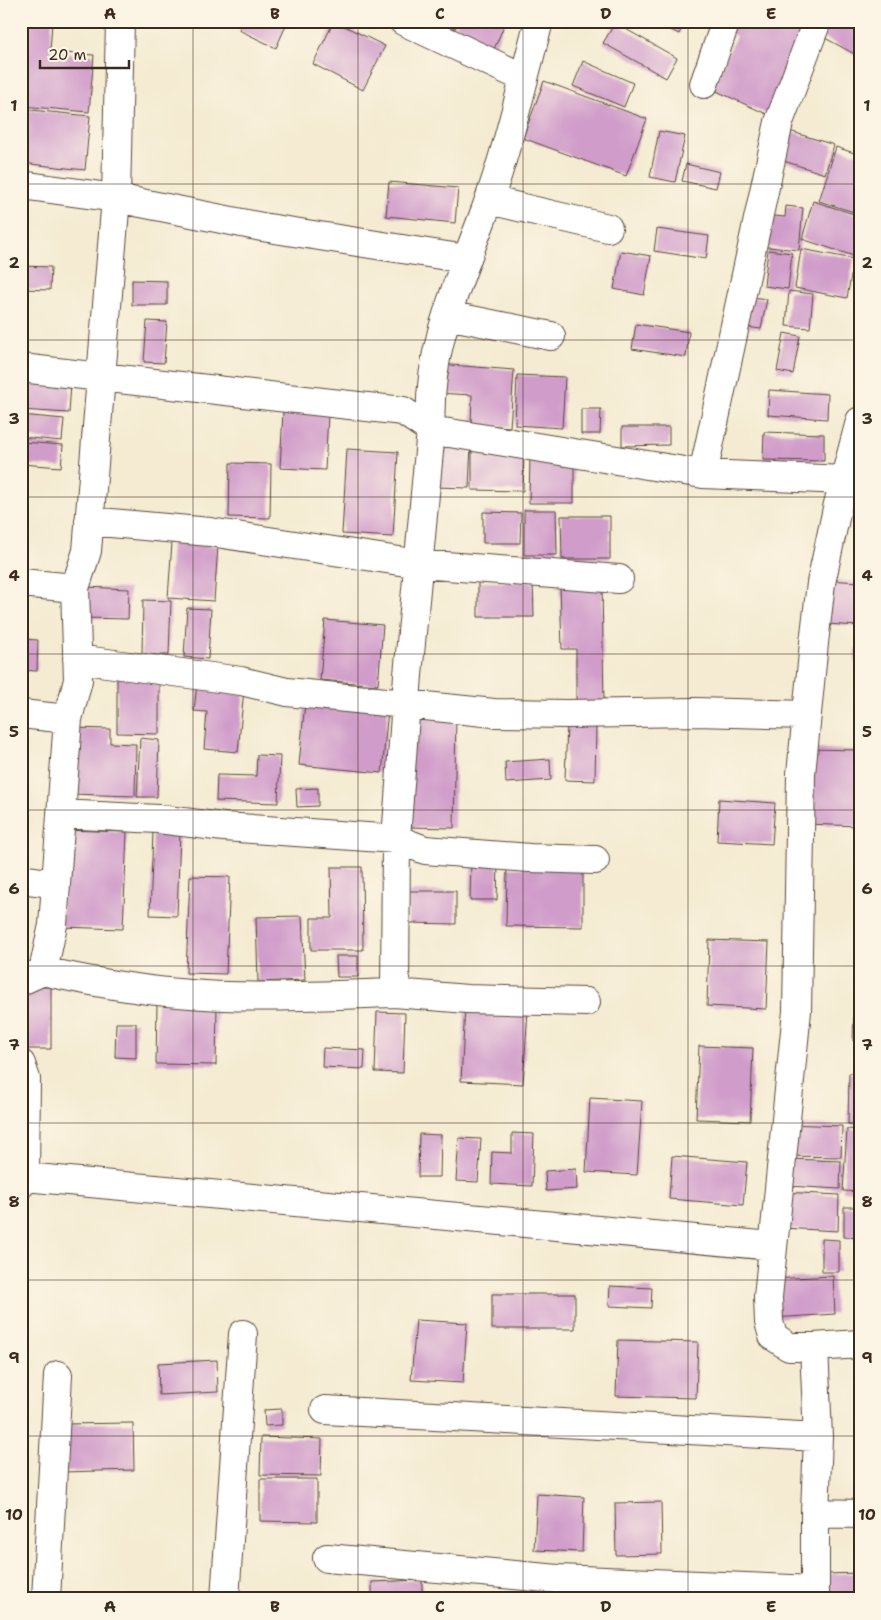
<svg xmlns="http://www.w3.org/2000/svg" width="881" height="1620" viewBox="0 0 881 1620" font-family="'Shantell Sans',sans-serif">
	<style>
		.building { fill: #d09cca }
		.lines { fill: none; stroke-linecap: round; stroke-linejoin: round }
		.minor-casing { stroke: #574739; stroke-width: 30 }
		.minor { stroke: #fff; stroke-width: 28 }
		.grid { fill: none; stroke: #3b2a1e; stroke-width: 1; stroke-opacity: 0.55 }
		.neatline { fill: none; stroke: #3b2a1e; stroke-width: 2 }
		.grid-label { font-size: 16px; text-anchor: middle; font-weight: bold; fill: #3b2a1e }
	</style>
	<rect width="100%" height="100%" fill="#fcf5e5"/>
	<filter id="ink" filterUnits="userSpaceOnUse"><feTurbulence type="fractalNoise" baseFrequency=".02" numOctaves="2"/><feDisplacementMap in="SourceGraphic" scale="10" xChannelSelector="R" yChannelSelector="G"/><feConvolveMatrix kernelMatrix="1 2 1 2 8 2 1 2 1" color-interpolation-filters="sRGB"/></filter>
	<filter id="wash" filterUnits="userSpaceOnUse"><feTurbulence type="fractalNoise" baseFrequency=".0096" numOctaves="4" result="noise"/><feDisplacementMap in="SourceGraphic" scale="20" xChannelSelector="R" yChannelSelector="G"/><feGaussianBlur stdDeviation="1.12" result="paint"/><feColorMatrix in="noise" values="0 0 0 0 0 0 0 0 0 0 0 0 0 0 0 0 0 1.4 0 .05"/><feComposite in="paint" operator="in"/></filter>
	<g filter="url(#wash)">
		<rect width="100%" height="100%" fill="#f4ebd2"/>
		<g id="blocks">
			<!-- building -->
			<path class="building" d="M21,21L52,22L50,52L94,55L89,112L21,106Z
				M243,21H288L276,48L239,30Z
				M334,21L385,46L363,90L313,64Z
				M418,21H456L449,37Z
				M458,21H506L491,56L451,38Z
				M653,21H685L679,34Z
				M728,21H799L811,27L771,116L712,89L736,36L724,30Z
				M819,21H860V57L814,32Z
				M615,23L677,58L666,78L603,43Z
				M583,61L633,83L624,107L573,86Z
				M544,81L647,119L626,176L523,138Z
				M21,109L90,116L85,170L21,163Z
				M783,129L834,145L825,174L774,158Z
				M659,131L685,136L675,182L650,177Z
				M836,147L860,155V214L819,201Z
				M686,164L720,172L716,188L682,181Z
				M389,182L458,188L455,223L386,216Z
				M813,201L860,216V258L802,239Z
				M786,206L803,208L799,250L758,246L761,215L785,217Z
				M657,229L709,236L706,259L654,251Z
				M801,249L854,259L847,298L795,288Z
				M768,250L792,253L788,289L764,286Z
				M621,251L651,256L644,295L614,289Z
				M21,266L51,267L50,290L21,289Z
				M132,280L167,281V305H132Z
				M789,291L813,294L810,328L786,326Z
				M744,296L767,299L761,329L739,326Z
				M147,321L167,322L164,363L144,362Z
				M636,324L689,332L686,357L632,349Z
				M784,333L800,336L793,374L777,371Z
				M438,364L514,370L510,427L471,424L472,395L437,393Z
				M517,375L565,377L562,428L515,425Z
				M21,379L71,382L69,413L21,410Z
				M769,390L828,394L827,419L768,415Z
				M581,409H601L600,434H581Z
				M283,412L328,414L325,470L280,468Z
				M21,415L64,419L62,441L21,437Z
				M622,427H669V445L622,446Z
				M764,432L824,434V461L763,460Z
				M21,442L63,445L61,467L21,464Z
				M435,442L471,443L469,488L433,487Z
				M472,448L524,449L523,491L472,490Z
				M347,449L398,452L393,537L342,534Z
				M530,457H574V503H529Z
				M230,463L271,464L270,518L229,517Z
				M524,510H556L557,555H524Z
				M483,512L521,513L520,543H483Z
				M561,516H610V559H562Z
				M172,542L218,546L214,601L168,598Z
				M827,580L860,582V626L825,624Z
				M478,582H533L534,617H478Z
				M602,585L604,705L576,706V649H562L560,586Z
				M85,587L129,589L128,619L84,618Z
				M143,600L171,601L169,655H142Z
				M187,608L211,609L208,659L184,657Z
				M325,620L383,625L378,685L320,680Z
				M21,639L38,640L37,671L21,670Z
				M855,649H860V667H856Z
				M117,674H159V734L117,733Z
				M197,684L244,689L238,752L204,749L207,712L194,711Z
				M305,702L388,709L382,773L299,765Z
				M409,715L456,716L454,828L407,827Z
				M567,724L596,725L595,781L565,780Z
				M71,728L110,729V743L136,744L135,796L69,794Z
				M140,738L159,740L157,797H137Z
				M807,749L860,750V826L805,824Z
				M257,755L280,756L278,803L216,801L217,775L256,776Z
				M550,759L551,780L506,783L505,762Z
				M318,788V806L297,807L296,789Z
				M719,799L775,803L772,844L717,841Z
				M65,830L127,832L123,929L61,927Z
				M153,831L180,832L177,916L150,915Z
				M471,863H498L497,900H470Z
				M331,867H362L363,950H311V918H332Z
				M507,868L583,869V927L506,926Z
				M190,876L230,877L226,974L186,973Z
				M408,891H456V924L408,923Z
				M302,916L305,980L258,982L256,917Z
				M709,940L769,942L766,1009L707,1006Z
				M336,956H358V977H337Z
				M856,956H860V1041H853Z
				M22,987H51V1049H23Z
				M157,1003L217,1004L216,1065L156,1064Z
				M465,1007L528,1010L523,1084L461,1081Z
				M377,1012L405,1013L403,1073L375,1072Z
				M116,1023H136V1058L115,1057Z
				M699,1046L753,1048L750,1121L696,1119Z
				M323,1048L365,1050L364,1069L322,1067Z
				M849,1073H860V1124H848Z
				M590,1098L642,1101L637,1175L586,1172Z
				M787,1124L842,1126L841,1157L786,1156Z
				M847,1129L860,1130V1192L843,1191Z
				M512,1133L534,1134L532,1186L491,1184L492,1152L512,1153Z
				M419,1134L441,1135L440,1177H418Z
				M459,1138L481,1139L478,1182L456,1181Z
				M672,1156L747,1162L743,1205L669,1199Z
				M790,1159L841,1161L840,1189L788,1186Z
				M576,1169L577,1189L546,1191L545,1171Z
				M782,1192L839,1195L838,1231L781,1228Z
				M844,1207H860V1238L844,1237Z
				M822,1239L839,1240V1272H822Z
				M833,1276L835,1314L773,1318L771,1279Z
				M610,1286L652,1288L651,1308L609,1306Z
				M492,1294H575V1329H492Z
				M416,1320L467,1323L463,1383L411,1380Z
				M618,1340L698,1342L696,1398L616,1396Z
				M217,1360L218,1392L159,1395L158,1363Z
				M282,1409V1425L265,1426L264,1410Z
				M133,1423L134,1470L63,1472L62,1424Z
				M261,1437L322,1439L321,1476L260,1475Z
				M260,1479H317V1522L260,1521Z
				M537,1494L584,1497L582,1552L534,1550Z
				M661,1502L662,1554L616,1555L615,1503Z
				M860,1573V1599H825V1574Z
				M422,1580V1599H372V1582Z"/>
		</g>
	</g>
	<g filter="url(#ink)">
		<use href="#blocks" fill-opacity="0" stroke="#574739" stroke-width="1"/>
		<g class="lines">
			<!-- minor casing -->
			<g class="minor-casing">
				<path id="minor" d="M120,21L116,198L262,227L466,259
					M403,21L524,78
					M704,84L726,21
					M21,185L116,198L101,377L21,368
					M489,200L608,228
					M447,315L551,336
					M703,474L779,122L817,21
					M89,521L210,532L419,564L619,579
					M21,583L75,588
					M77,659L241,681L287,692L494,713L567,714L696,712L807,715
					M21,714L68,719
					M61,814L158,819L224,827L396,839L425,850L530,858L595,860
					M21,879L56,884
					M43,971C87,981 132,989 178,993C249,1000 323,995 395,993L396,839L408,675L431,430C426,350 458,284 485,211C508,149 522,84 539,21
					M21,981L43,971L53,925L68,719L78,680L75,588L87,551L101,377L403,411L431,430L703,474L845,480
					M395,993L467,999L586,1002
					M21,1064L26,1079L25,1177L21,1184
					M25,1177L772,1246
					M814,1347L860,1344
					M325,1410L818,1437
					M815,1513L860,1514
					M327,1558L558,1579L815,1590
					M46,1599L58,1375
					M225,1599L243,1334
					M815,1599V1513L818,1437L814,1347H789L773,1336L769,1322L768,1297L797,1011L801,774L814,643L821,583L838,504L860,421"/>
			</g>
			<!-- minor -->
			<use href="#minor" class="minor"/>
		</g>
	</g>
	<!-- grid -->
	<path class="grid" d="M193,21V1599M358,21V1599M523,21V1599M688,21V1599M21,184H860M21,340H860M21,497H860M21,654H860M21,810H860M21,966H860M21,1123H860M21,1280H860M21,1436H860"/>
	<!-- margin -->
	<rect width="881" height="1620" fill="none" stroke="#fcf5e5" stroke-width="55"/>
	<!-- scale -->
	<path d="M40 60v8h89v-8" fill="none" stroke="#3b2a1e" stroke-width="2.5"/>
	<text x="48" y="60" font-size="15" fill="#3b2a1e" stroke="#fcf5e5" stroke-width="4" paint-order="stroke">20 m</text>
	<rect x="28" y="28" width="826" height="1564" class="neatline"/>
	<g class="grid-label">
		<text x="110" y="19">A</text>
		<text x="275" y="19">B</text>
		<text x="440" y="19">C</text>
		<text x="606" y="19">D</text>
		<text x="771" y="19">E</text>
		<text x="14" y="111">1</text>
		<text x="867" y="111">1</text>
		<text x="14" y="268">2</text>
		<text x="867" y="268">2</text>
		<text x="14" y="424">3</text>
		<text x="867" y="424">3</text>
		<text x="14" y="581">4</text>
		<text x="867" y="581">4</text>
		<text x="14" y="737">5</text>
		<text x="867" y="737">5</text>
		<text x="14" y="894">6</text>
		<text x="867" y="894">6</text>
		<text x="14" y="1050">7</text>
		<text x="867" y="1050">7</text>
		<text x="14" y="1207">8</text>
		<text x="867" y="1207">8</text>
		<text x="14" y="1363">9</text>
		<text x="867" y="1363">9</text>
		<text x="14" y="1520">10</text>
		<text x="867" y="1520">10</text>
		<text x="110" y="1612">A</text>
		<text x="275" y="1612">B</text>
		<text x="440" y="1612">C</text>
		<text x="606" y="1612">D</text>
		<text x="771" y="1612">E</text>
	</g>
</svg>
